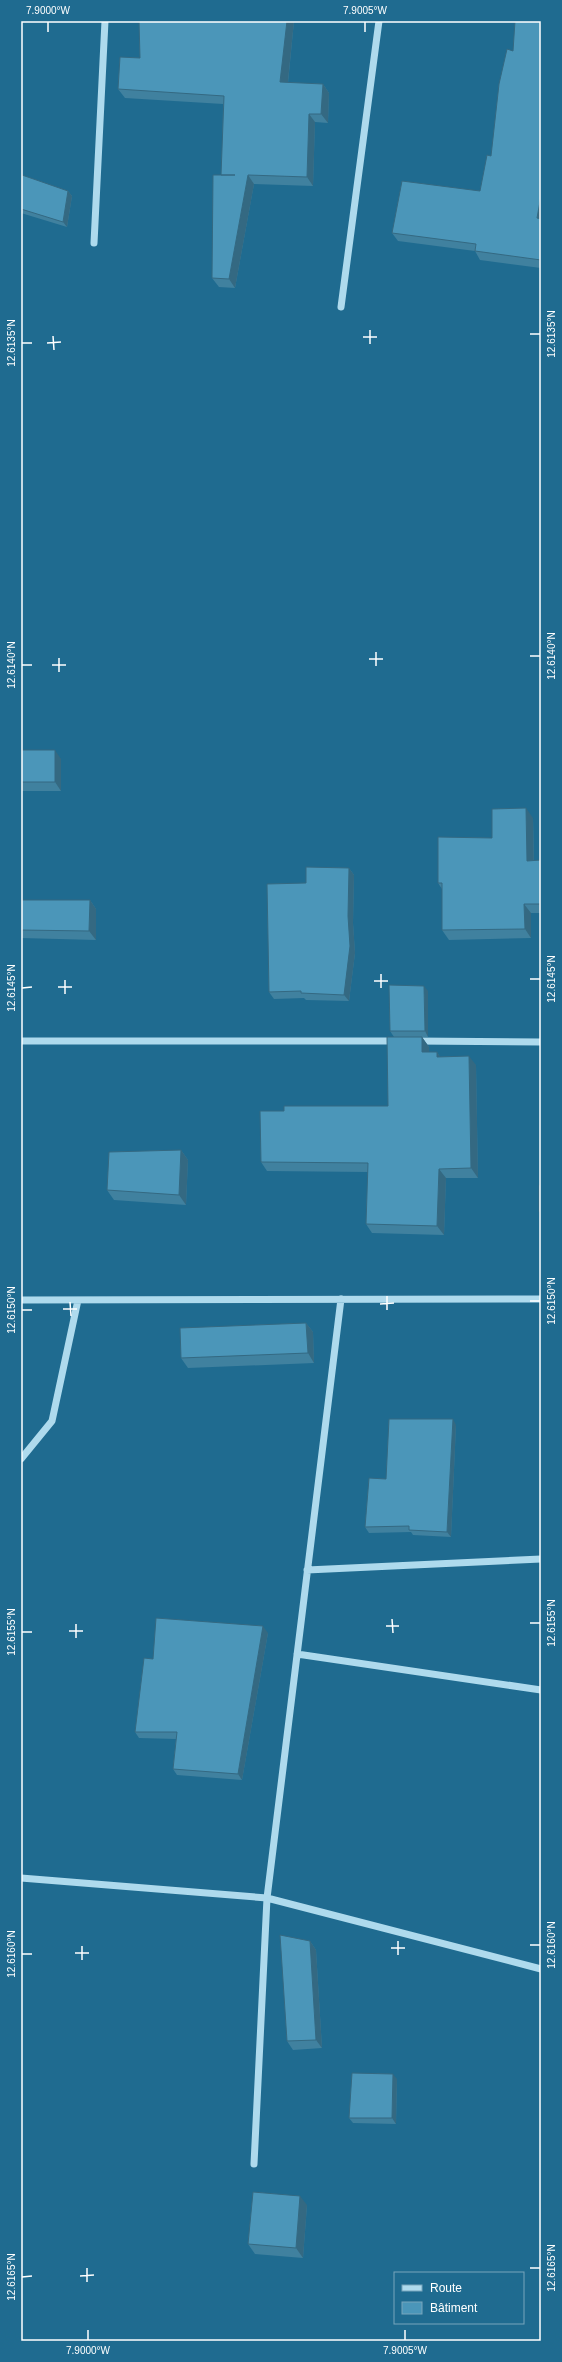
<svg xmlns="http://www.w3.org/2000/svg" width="562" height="2362" viewBox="0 0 562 2362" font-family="Helvetica,sans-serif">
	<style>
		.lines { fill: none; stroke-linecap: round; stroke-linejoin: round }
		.minor { stroke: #aedaed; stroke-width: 7 }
		.wall { fill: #40819f }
		.shaded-wall { fill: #346982 }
		.building { fill: #4b96b9; stroke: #346982 }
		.ticks { fill: none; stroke: #fff; stroke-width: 1.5 }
		.neatline { fill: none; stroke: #fff; stroke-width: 1.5 }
		.ticks-label { font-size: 10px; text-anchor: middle; fill: #fff }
	</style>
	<rect width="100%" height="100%" fill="#1f6b90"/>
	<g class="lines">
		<!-- minor -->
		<path class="minor" d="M94,243L105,21
			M341,307L379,21
			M21,1041H397
			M415,1041L541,1042
			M21,1300L541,1299
			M21,1459L52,1421L78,1300
			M307,1570L541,1559
			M297,1654L541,1690
			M21,1878L267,1898L541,1969
			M254,2164L267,1898L341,1299"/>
	</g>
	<!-- wall -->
	<path class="wall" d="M139,21H294L288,83L323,84L329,93L328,123L315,122L313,186L254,184L235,288L219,287L212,278L222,175L223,104L125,98L118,89L140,58Z
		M541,21V268L480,260L475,251L398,241L392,233L480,191L491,156L513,51Z
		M21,178L68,191L72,196L67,227L21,213Z
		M21,750L61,759V791H21Z
		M533,818L534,861L541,860V913H531V938L449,940L442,930V889L438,883L492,838Z
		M349,868L354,875L353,923L355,953L349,1001L306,1000L304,998L274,999L269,992L306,883Z
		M21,900H90L96,909V940L21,938Z
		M428,991V1037H394L390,1031Z
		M422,1037L429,1047V1052H437L440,1057L476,1065L478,1178H446L444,1235L372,1233L366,1224L368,1172L267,1171L261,1162L284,1111L388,1106Z
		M181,1150L188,1160L186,1205L114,1200L107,1190Z
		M306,1323L313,1332L314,1363L188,1368L181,1358Z
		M456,1425L451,1537L413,1535L411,1532L369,1533L365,1527L386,1479Z
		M268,1633L242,1780L177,1775L173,1769L176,1739L139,1738L135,1732L153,1659Z
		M310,1941L316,1950L322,2048L293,2050L287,2041Z
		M397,2079L396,2124L353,2123L349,2118Z
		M307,2205L303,2258L255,2254L248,2244Z"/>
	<!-- shaded-wall -->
	<path class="shaded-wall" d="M287,21H294L287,91L280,82Z
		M323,84L329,93L328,123L321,114Z
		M309,114L315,122L313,186L307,177Z
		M248,175L254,184L235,288L229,279Z
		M68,191L72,196L67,227L63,222Z
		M541,196V224L537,218Z
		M55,750L61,759V791L55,782Z
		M526,808L533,818L534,871L527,861Z
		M349,868L354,875L353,923L355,953L349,1001L344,995Z
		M90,900L96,909V940L89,931Z
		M524,904L531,913V938L525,929Z
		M424,986L428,991V1037L425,1031Z
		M422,1037L429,1047V1061L422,1052Z
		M437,1052L443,1061L437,1057Z
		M469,1056L476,1065L478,1178L471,1168Z
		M181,1150L188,1160L186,1205L179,1195Z
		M439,1169L446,1178L444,1235L437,1226Z
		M306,1323L313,1332L314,1363L308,1353Z
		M453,1419L456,1425L451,1537L447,1532Z
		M263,1626L268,1633L242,1780L238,1774Z
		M310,1941L316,1950L322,2048L316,2040Z
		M393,2074L397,2079L396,2124L392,2118Z
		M300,2196L307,2205L303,2258L296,2248Z"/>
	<!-- building -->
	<path class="building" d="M139,21H287L280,82L323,84L321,114H309L307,177L248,175L229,279L212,278L213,175H235H221L224,96L118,89L120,57L140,58Z
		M515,21H541V196L537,218L541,219V260L475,251L476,244L392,233L402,181L480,191L487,155L491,156L499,84L507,49L513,51Z
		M22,175L68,191L63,222L21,209V178Z
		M21,750H55V782H21Z
		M526,808L527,861L541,860V904H524L525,929L442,930V883H438V837L492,838V809Z
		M306,867L349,868L348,916L350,946L344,995L301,993V991L269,992L267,884L306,883Z
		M21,900H90L89,931L21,930Z
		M389,985L424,986L425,1031H390Z
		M387,1037H422V1052H437V1057L469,1056L471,1168L439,1169L437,1226L366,1224L368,1163L261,1162L260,1111H284V1106H388Z
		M181,1150L179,1195L107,1190L109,1152Z
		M539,1185H541V1212H539Z
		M306,1323L308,1353L181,1358L180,1328Z
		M389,1419H453L447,1532L409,1530V1526L365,1527L369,1478L386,1479Z
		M156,1618L263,1626L238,1774L173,1769L177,1732H135L144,1658L153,1659Z
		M280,1935L310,1941L316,2040L287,2041Z
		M352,2073L393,2074L392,2118H349Z
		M253,2192L300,2196L296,2248L248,2244Z"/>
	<!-- ticks -->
	<path class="ticks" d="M48,22V32M365,22V32M370,330V344M530,334H540M53,336L54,350M363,337H377M22,343H32M47,343L61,342M376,652V666M530,656H540M59,658V672M369,659H383M22,665H32M52,665H66M381,974V988M530,979H540M65,980V994M374,981H388M58,987H72M22,988L32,987M387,1296V1310M530,1301H540M70,1302L71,1316M380,1304L394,1303M63,1309H77M22,1310H32M392,1619L393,1633M530,1623H540M76,1624V1638M386,1626H399M69,1631H83M22,1632H32M398,1941V1955M530,1945H540M82,1946V1960M391,1948H405M75,1953H89M22,1954H32M87,2268V2282M530,2268H540M80,2276L94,2275M22,2277L32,2276M88,2330V2340M405,2330V2340"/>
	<!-- border -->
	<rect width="562" height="2362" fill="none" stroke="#1f6b90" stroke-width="44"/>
	<!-- legend -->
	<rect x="394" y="2272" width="130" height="52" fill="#1f6b90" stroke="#79a6bc"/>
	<rect x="402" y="2285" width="20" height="6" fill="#aedaed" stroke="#79a6bc"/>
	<text x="430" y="2292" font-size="12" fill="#ffffff">Route</text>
	<rect x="402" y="2302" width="20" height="12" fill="#4b96b9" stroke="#79a6bc"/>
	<text x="430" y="2312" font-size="12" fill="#ffffff">Bâtiment</text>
	<rect x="22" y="22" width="518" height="2318" class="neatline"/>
	<g class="ticks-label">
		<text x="48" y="14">7.9000°W</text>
		<text x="365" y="14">7.9005°W</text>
		<text transform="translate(551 334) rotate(-90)" y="4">12.6135°N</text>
		<text transform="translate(11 343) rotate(-90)" y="4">12.6135°N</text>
		<text transform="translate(551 656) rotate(-90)" y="4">12.6140°N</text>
		<text transform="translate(11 665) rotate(-90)" y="4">12.6140°N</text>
		<text transform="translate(551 979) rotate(-90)" y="4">12.6145°N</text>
		<text transform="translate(11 988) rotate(-90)" y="4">12.6145°N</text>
		<text transform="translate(551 1301) rotate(-90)" y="4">12.6150°N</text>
		<text transform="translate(11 1310) rotate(-90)" y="4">12.6150°N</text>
		<text transform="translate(551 1623) rotate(-90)" y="4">12.6155°N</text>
		<text transform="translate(11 1632) rotate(-90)" y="4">12.6155°N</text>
		<text transform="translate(551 1945) rotate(-90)" y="4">12.6160°N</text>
		<text transform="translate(11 1954) rotate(-90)" y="4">12.6160°N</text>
		<text transform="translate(551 2268) rotate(-90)" y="4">12.6165°N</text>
		<text transform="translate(11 2277) rotate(-90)" y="4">12.6165°N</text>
		<text x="88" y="2354">7.9000°W</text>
		<text x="405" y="2354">7.9005°W</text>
	</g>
</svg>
